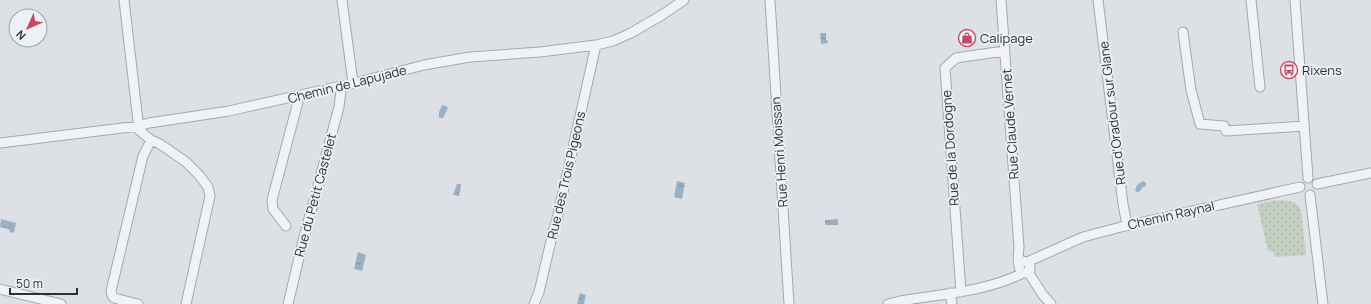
<svg xmlns="http://www.w3.org/2000/svg" width="1371" height="304" viewBox="0 0 1371 304" font-family="Manrope,sans-serif">
	<style>
		.garden { fill: url(#garden-dots) }
		.water { fill: url(#water-ripples) }
		.lines { fill: none; stroke-linecap: round; stroke-linejoin: round }
		.street-casing { stroke: #a3a8b0; stroke-width: 11 }
		.street { stroke: #f0f2f5; stroke-width: 9 }
		.labels { text-anchor: middle; stroke-width: 3.5; stroke-linejoin: round; paint-order: stroke }
		.poi-label { font-size: 13px; fill: #28303c; stroke: #edf0f4; text-anchor: start }
		.street-label { font-size: 13px; fill: #28303c; stroke: #edf0f4 }
	</style>
	<defs>
		<pattern id="garden-dots" width="8" height="8" patternUnits="userSpaceOnUse"><rect width="8" height="8" fill="#c4d0bf"/><path d="M2 2h.1M6 6h.1" fill="none" stroke="#a8b3a5" stroke-width="1.8" stroke-linecap="round"/></pattern>
		<pattern id="water-ripples" width="26" height="14" patternUnits="userSpaceOnUse"><rect width="26" height="14" fill="#9ab0c4"/><path d="M2 4q2-2 4 0t4 0M15 11q2-2 4 0t4 0" fill="none" stroke="#7e90a0"/></pattern>
	</defs>
	<rect width="100%" height="100%" fill="#dde1e6"/>
	<!-- garden -->
	<path class="garden" d="M1277,200C1288,201 1297,200 1301,211L1306,255L1275,257L1273,252L1268,251L1257,204Z"/>
	<!-- water -->
	<path class="water" d="M820,33H826V40L828,41V43L821,44Z
		M442,105L446,106L448,108L443,118H439V112Z
		M677,181L685,183L682,199L674,197Z
		M1143,181L1146,183V186L1143,187L1139,192H1137L1135,190L1137,185Z
		M457,184H461V186L459,196L453,195Z
		M1,219L16,223L14,233L10,232L9,229L0,227Z
		M838,219V225H825V220Z
		M358,252L366,255L362,271L354,269Z
		M580,293L586,295L584,304H577Z"/>
	<g class="lines">
		<!-- street casing -->
		<g class="street-casing">
			<path id="street" d="M124,0L139,130L151,140L160,144L186,162L199,175L208,187L210,196L186,304
				M342,0L353,83
				M770,0L789,304
				M1001,0L1019,247C1018,255 1016,282 1030,270V266L1027,262L1023,261L1019,264
				M1098,0L1123,204L1127,225
				M1251,0L1260,87
				M1295,0L1308,178
				M1183,32L1191,90L1200,124L1224,126L1226,131L1304,126
				M0,143L139,126L149,123L229,111L359,82L424,65L470,57L540,52L596,45L613,41L631,33L662,15L684,0
				M1317,184L1371,173
				M1310,195L1323,304
				M286,226L273,209L272,200L298,102L297,96
				M1027,262L1083,237L1121,227L1300,187
				M1028,272L1043,295L1051,304
				M0,289L61,304
				M961,292L945,68L956,58L1004,51
				M950,293L952,304
				M138,304L114,298L112,295L111,291L143,156L151,140
				M288,304L303,241L339,107L341,91L340,86
				M534,304L539,292L554,228L556,223L596,45
				M888,304L900,301C941,294 985,292 1023,273"/>
		</g>
		<!-- street -->
		<use href="#street" class="street"/>
	</g>
	<!-- icons -->
	<defs>
		<g id="shop-ring" transform="scale(0.9)"><circle r="9.5" fill="#edf0f4" stroke="#c54960" stroke-width="1.5"/><path d="M-5-2.5h2.3a2.7 3.5 0 0 1 5.4 0H5L5.5 6h-11ZM-1.5-2.5h3a1.5 2.3 0 0 0-3 0Z" fill="#c54960"/></g>
		<g id="bus-ring" transform="scale(0.9)"><circle r="9.5" fill="#edf0f4" stroke="#c54960" stroke-width="1.5"/><path d="M-5-6H5V4H4V6H2V4H-2V6H-4V4H-5ZM-3.5-4V0h7V-4ZM-3.5 1.2v1.5H-2V1.2ZM2 1.2v1.5H3.5V1.2Z" fill="#c54960"/></g>
	</defs>
	<g fill-rule="evenodd">
		<use href="#shop-ring" x="967" y="38"/>
		<use href="#bus-ring" x="1289" y="70"/>
	</g>
	<g class="labels">
		<!-- poi labels -->
		<g class="poi-label">
			<text x="980" y="43">Calipage</text>
			<text x="1302" y="75">Rixens</text>
		</g>
		<!-- street labels -->
		<g class="street-label">
			<text transform="translate(347 84) rotate(-14)" y="5">Chemin de Lapujade</text>
			<text transform="translate(1112 113) rotate(-97)" y="5">Rue d'Oradour sur Glane</text>
			<text transform="translate(1010 124) rotate(-94)" y="5">Rue Claude Vernet</text>
			<text transform="translate(950 148) rotate(-94)" y="5">Rue de la Dordogne</text>
			<text transform="translate(779 152) rotate(-94)" y="5">Rue Henri Moissan</text>
			<text transform="translate(566 175) rotate(-77)" y="5">Rue des Trois Pigeons</text>
			<text transform="translate(315 195) rotate(-75)" y="5">Rue du Petit Castelet</text>
			<text transform="translate(1171 215) rotate(-13)" y="5">Chemin Raynal</text>
		</g>
	</g>
	<!-- north arrow -->
	<g transform="translate(28 28) rotate(225)"><circle r="19" fill="#edf0f4" stroke="#9ea3aa"/>
	<path d="M0-3L7 15L0 10L-7 15Z" fill="#c54960"/>
	<text y="-6" font-size="11" font-weight="bold" text-anchor="middle" fill="#28303c">N</text>
	</g>
	<!-- scale -->
	<path d="M10 288v6h67v-6" fill="none" stroke="#28303c" stroke-width="2"/>
	<text x="16" y="288" font-size="12" fill="#28303c" stroke="#edf0f4" stroke-width="3" paint-order="stroke">50 m</text>
</svg>
